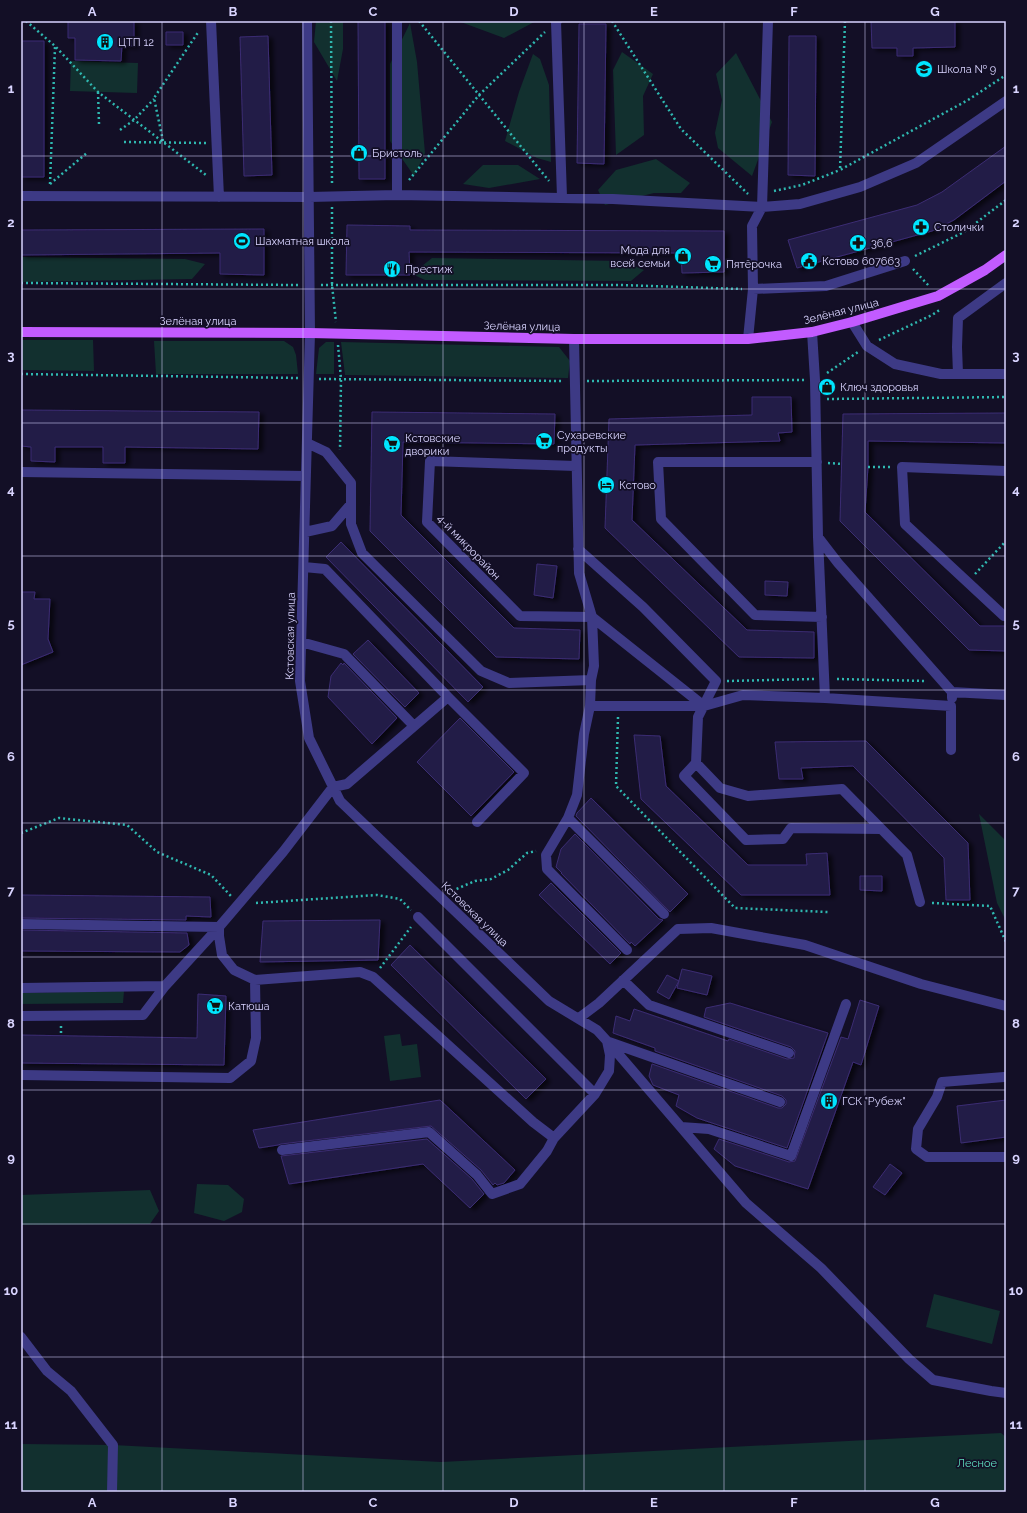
<svg xmlns="http://www.w3.org/2000/svg" width="1027" height="1513" viewBox="0 0 1027 1513" font-family="Raleway,sans-serif">
	<style>
		.green { fill: #12302f }
		.building { fill: #241b47; stroke: #3b2d73; filter: url(#shadow) }
		.lines { fill: none; stroke-linecap: round; stroke-linejoin: round }
		.path { stroke: #2fb8b0; stroke-width: 2.5; stroke-dasharray: 2 3; stroke-linecap: butt }
		.minor { stroke: #3d3a85; stroke-width: 10 }
		.major { stroke: #c25bff; stroke-width: 10 }
		.grid { fill: none; stroke: #d9d4ff; stroke-width: 1; stroke-opacity: 0.55 }
		.labels { text-anchor: middle; stroke-width: 3.5; stroke-linejoin: round; paint-order: stroke }
		.poi-label { font-size: 11px; fill: #d9d4ff; stroke: #130f26; text-anchor: start }
		.street-label { font-size: 11px; fill: #d9d4ff; stroke: #130f26 }
		.park-label { font-size: 11px; fill: #5fe0c0; stroke: #130f26 }
		.neatline { fill: none; stroke: #d9d4ff; stroke-width: 1.5 }
		.grid-label { font-size: 13px; text-anchor: middle; font-weight: bold; fill: #d9d4ff }
	</style>
	<defs>
		<filter id="shadow"><feDropShadow dx="4.5" dy="2.5" stdDeviation="2" flood-color="#0009"/></filter>
	</defs>
	<rect width="100%" height="100%" fill="#130f26"/>
	<!-- green -->
	<path class="green" d="M316,21H343V49L337,81L314,42Z
		M458,21H536L504,38Z
		M410,23L417,62L425,153L414,176L390,141V64Z
		M622,52L653,74L643,96L644,135L616,155L613,70Z
		M736,53L772,122L752,176L718,148L715,133L722,100L716,74Z
		M533,54L540,59L549,85L551,162L537,158L505,141L519,92Z
		M71,61L138,63L137,93L70,91Z
		M656,159L690,183L681,193H654L605,205L598,190L616,170Z
		M483,165H518L540,179L489,188L463,184Z
		M21,257L185,259L205,264L192,279L21,282Z
		M432,258L622,261L644,270L631,281L425,280L412,274Z
		M21,340H93L94,371L21,370Z
		M154,341H284L293,347L296,355L298,374H156Z
		M326,342H334V374H316L319,348Z
		M341,342L559,347L570,361L568,378L345,375Z
		M979,814L1006,841V921L997,903Z
		M124,991L123,1003L21,1004V993Z
		M400,1034L402,1046L417,1044L421,1077L390,1081L384,1036Z
		M197,1184L228,1185L244,1199L242,1212L224,1221L194,1213Z
		M150,1190L159,1211L150,1224L21,1225V1195Z
		M934,1294L1000,1311L992,1344L926,1327Z
		M1001,1433L1006,1437V1492H21V1444L113,1445L441,1462Z"/>
	<!-- building -->
	<path class="building" d="M68,21H134V46L122,45L121,61L75,60V38H68Z
		M358,21H385V179H359Z
		M871,21H955V47L913,48V56H897V48H872Z
		M579,24H606L604,164L577,163Z
		M166,32H183V45H166Z
		M268,36L272,175L244,176L240,37Z
		M789,36H816L815,176L788,175Z
		M21,41H44V177H21Z
		M1006,146V181L954,220L932,231L797,268L788,240L917,205L942,192Z
		M347,225L410,226V230L724,231V272L682,273L681,253L409,252L410,275H346Z
		M264,229V275L220,274V253L21,255V230Z
		M752,397H791L792,432L778,433L780,441L635,445L632,520L747,630L814,632V658L739,657L605,528L609,419L752,415Z
		M21,410L259,412L258,449L125,447V463H103V447H55V462L31,461V447L21,446Z
		M372,412L555,414L554,444L403,442L401,515L514,628L580,630L579,659L496,657L370,531Z
		M1006,413V443L868,441V467L865,512L980,626H1006V651L969,650L840,521L843,414Z
		M341,542L483,687L468,702L326,557Z
		M537,564L557,566L553,598L534,595Z
		M765,581L788,582L787,596L765,595Z
		M21,592H35L34,599H50L48,639L53,652L21,665Z
		M368,640L419,693L405,707L353,654Z
		M341,663L343,665L344,663L397,718L372,744L328,697L331,676Z
		M460,718L514,772L471,816L417,762Z
		M634,735L660,736L666,786L748,865H807L806,854L827,853L830,895H741L641,799Z
		M866,741L968,843L970,900H946L944,858L853,766L801,768L803,779H779L775,742Z
		M591,798L688,894L670,912L576,816L577,813Z
		M575,834L659,919L663,920L635,946L631,942L630,944L561,873H562L556,867L561,849Z
		M860,876H882V891L860,890Z
		M551,883L621,953L610,964L539,895Z
		M21,895L210,897L211,917L186,916V920L21,918Z
		M380,920L378,960L260,962L263,921Z
		M21,930L187,933L189,945L180,952L21,951Z
		M410,945L546,1079L526,1099L391,965Z
		M682,969L712,976L707,995L677,988Z
		M667,975L679,981L669,999L657,992Z
		M198,994L226,996L224,1065L21,1063V1035L197,1038Z
		M860,1000L879,1006L861,1065L853,1062L808,1189L735,1166L714,1149L719,1139L789,1162L795,1161L841,1037L848,1039Z
		M730,1003L828,1033L787,1148L697,1118L676,1106L679,1095L653,1085L649,1076L652,1064L778,1108H782L786,1104V1100L782,1096L655,1051V1048L613,1033L616,1016L630,1021L634,1009L728,1041L729,1039L787,1059L794,1058L795,1051L791,1047L704,1017L706,1008Z
		M440,1100L515,1170L504,1183L497,1185L495,1183L493,1185L481,1170L431,1126L281,1144L278,1145L259,1148L253,1130Z
		M1006,1100V1137L961,1143L957,1106Z
		M427,1139L472,1179L484,1194L470,1208L423,1164L289,1184L281,1156Z
		M890,1164L902,1173L885,1195L873,1187Z"/>
	<g class="lines">
		<!-- path -->
		<path class="path" d="M26,21L55,46L98,92L206,175
			M331,21L332,184
			M419,21L549,181
			M612,21L681,129L748,194
			M845,21L840,170L968,100L1006,75
			M98,92L99,124
			M120,130L134,120L154,99
			M163,141L154,98L199,31
			M124,142L206,143
			M409,180L479,95L545,32
			M50,184L55,47
			M50,184L88,152
			M774,191L802,185L840,170
			M332,207V285L336,322
			M915,256L964,232L1006,200
			M913,269L930,287
			M21,283L298,285
			M321,285H620L742,289
			M879,340L932,315L941,309
			M338,345L341,379L340,450
			M827,373L858,352
			M21,374L298,378
			M319,379L564,381
			M587,381L804,380
			M827,399L1006,397
			M828,463L842,464
			M868,467H892
			M975,574L1006,541
			M837,679L926,681
			M727,681L814,679
			M618,717L616,786L735,908L828,912
			M21,833L59,818L127,825L157,852L211,875L231,896
			M452,891L475,881L491,879L508,870L527,853L536,851
			M256,903L377,895L400,899L411,910
			M932,903L990,906L1006,942
			M380,968L411,927
			M61,1026V1036"/>
		<!-- minor -->
		<path class="minor" d="M211,21L219,197
			M557,21L556,22L562,197
			M397,195V21
			M21,196L309,197L397,195L613,199L762,207L800,204L860,187L916,163L1006,101
			M753,289L826,286L905,261
			M852,322L867,346L895,364L941,374H1006
			M812,332L815,380L818,537L825,698
			M748,339L753,289L752,226L762,207L768,21
			M958,374L957,347L958,318L1006,283
			M817,462H658L661,519L755,615L822,617
			M576,466L430,461L427,522L520,616L592,617L704,706
			M1006,471L902,467L905,524L1004,616H1006
			M21,472L306,476
			M351,504V524L362,553L481,671L509,683L591,680L594,666L592,617L579,573L574,339
			M305,532L332,526L351,504V483L326,452L307,443
			M818,537L838,563L952,692
			M578,549L643,607L716,681L698,717L696,763L720,788L748,796L842,789L907,855L920,902
			M301,642L344,654L414,726
			M591,680L590,706H704L743,695L825,698L951,706V750
			M448,697L524,773L477,822
			M952,698V692L1006,695
			M590,706L584,734L577,795L568,818L546,855L547,869L627,950
			M696,763L684,776L746,840L783,839L791,828L881,829
			M568,818L664,914
			M418,917L595,1094
			M21,924L219,927L283,852L333,787L347,784L448,697L325,569L304,567
			M219,927V936L222,955L234,970L255,980L360,972L373,977L533,1122L554,1138
			M623,980L649,1005L789,1053
			M21,988L165,986L219,927
			M21,1016L143,1015L165,986
			M579,1018L599,1003L678,929L711,928L805,945L921,984L1006,1006
			M608,1042L746,1203L821,1268L909,1359L933,1380L991,1391L1006,1393
			M609,1042L780,1102
			M21,1075L230,1078L251,1061L256,1038L255,980
			M1004,1077L942,1082L937,1097L918,1129L916,1149L927,1157H1006
			M681,1127L709,1129L791,1156L846,1004
			M282,1150L429,1132L477,1175L492,1194L520,1184L547,1151L554,1138L595,1094L609,1071L610,1055L607,1041L597,1030L549,1001L340,801L309,738L300,681L310,333L307,21
			M21,1337L47,1371L71,1391L113,1445L112,1492"/>
		<!-- major -->
		<path class="major" d="M21,332L310,333L574,339H748L812,332L852,322L938,296L985,270L1006,255"/>
	</g>
	<!-- grid -->
	<path class="grid" d="M162,21V1492M303,21V1492M443,21V1492M584,21V1492M724,21V1492M865,21V1492M21,156H1006M21,289H1006M21,423H1006M21,556H1006M21,690H1006M21,823H1006M21,957H1006M21,1090H1006M21,1224H1006M21,1357H1006"/>
	<!-- icons -->
	<defs>
		<g id="building-disc" transform="scale(0.9)"><circle r="9.5" fill="#00e5ff" stroke="#130f26"/><path d="M-4-6H4V6H1V3H-1V6H-4ZM-2.5-4.3h1.7v1.8h-1.7ZM.8-4.3h1.7v1.8H.8ZM-2.5-1h1.7V.8h-1.7ZM.8-1h1.7V.8H.8Z" fill="#111"/></g>
		<g id="school-disc" transform="scale(0.9)"><circle r="9.5" fill="#00e5ff" stroke="#130f26"/><path d="M0-5L7-2L0 1L-7-2ZM-4 1L0 2.5L4 1V4Q0 6-4 4Z" fill="#111"/></g>
		<g id="shop-disc" transform="scale(0.9)"><circle r="9.5" fill="#00e5ff" stroke="#130f26"/><path d="M-5-2.5h2.3a2.7 3.5 0 0 1 5.4 0H5L5.5 6h-11ZM-1.5-2.5h3a1.5 2.3 0 0 0-3 0Z" fill="#111"/></g>
		<g id="pharmacy-disc" transform="scale(0.9)"><circle r="9.5" fill="#00e5ff" stroke="#130f26"/><path d="M-2-6h4v4h4v4h-4v4h-4v-4h-4v-4h4Z" fill="#111"/></g>
		<g id="stadium-disc" transform="scale(0.9)"><circle r="9.5" fill="#00e5ff" stroke="#130f26"/><path d="M0-5a6.5 5 0 1 0 0 10a6.5 5 0 1 0 0-10ZM-3.5-1.8h7v3.6h-7Z" fill="#111"/></g>
		<g id="civic-disc" transform="scale(0.9)"><circle r="9.5" fill="#00e5ff" stroke="#130f26"/><path d="M-.6-6.5H3V-4.5H.6V-3L4-1V1h2V6H-6V1h2V-1L-.6-3ZM-1.2 2.5V6h2.4V2.5Z" fill="#111"/></g>
		<g id="supermarket-disc" transform="scale(0.9)"><circle r="9.5" fill="#00e5ff" stroke="#130f26"/><path d="M-6-5.5h2.5l.6 2H6L4.5 2H-2.5L-4.4-4H-6ZM-1.5 3.2a1.3 1.3 0 1 0 .1 0ZM3 3.2a1.3 1.3 0 1 0 .1 0Z" fill="#111"/></g>
		<g id="restaurant-disc" transform="scale(0.9)"><circle r="9.5" fill="#00e5ff" stroke="#130f26"/><path d="M-5-6h1v4h1v-4h1v4h1v-4h1v5L-1.5 .5V6h-2V.5L-5-1ZM5-6V6H3V1.5H1.5Q1.5-4 5-6Z" fill="#111"/></g>
		<g id="hotel-disc" transform="scale(0.9)"><circle r="9.5" fill="#00e5ff" stroke="#130f26"/><path d="M-6-4.5h1.5V1H6V5H4.5V3h-9V5H-6ZM-4 0a1.8 1.8 0 1 1 3.6 0ZM.5 0V-2.5h3Q6-2.5 6 0Z" fill="#111"/></g>
	</defs>
	<g fill-rule="evenodd">
		<use href="#building-disc" x="105" y="42"/>
		<use href="#school-disc" x="924" y="69"/>
		<use href="#shop-disc" x="359" y="153"/>
		<use href="#pharmacy-disc" x="921" y="227"/>
		<use href="#stadium-disc" x="242" y="241"/>
		<use href="#pharmacy-disc" x="858" y="243"/>
		<use href="#shop-disc" x="683" y="256"/>
		<use href="#civic-disc" x="809" y="261"/>
		<use href="#supermarket-disc" x="713" y="264"/>
		<use href="#restaurant-disc" x="392" y="269"/>
		<use href="#shop-disc" x="827" y="387"/>
		<use href="#supermarket-disc" x="544" y="441"/>
		<use href="#supermarket-disc" x="392" y="444"/>
		<use href="#hotel-disc" x="606" y="485"/>
		<use href="#supermarket-disc" x="215" y="1006"/>
		<use href="#building-disc" x="829" y="1101"/>
	</g>
	<g class="labels">
		<!-- poi labels -->
		<g class="poi-label">
			<text x="118" y="46">ЦТП 12</text>
			<text x="937" y="73">Школа № 9</text>
			<text x="372" y="157">Бристоль</text>
			<text x="934" y="231">Столички</text>
			<text x="255" y="245">Шахматная школа</text>
			<text x="871" y="247">36,6</text>
			<text x="670" y="254" text-anchor="end">Мода для<tspan x="670" dy="13">всей семьи</tspan></text>
			<text x="822" y="265">Кстово 607663</text>
			<text x="726" y="268">Пятёрочка</text>
			<text x="405" y="273">Престиж</text>
			<text x="840" y="391">Ключ здоровья</text>
			<text x="557" y="439">Сухаревские<tspan x="557" dy="13">продукты</tspan></text>
			<text x="405" y="442">Кстовские<tspan x="405" dy="13">дворики</tspan></text>
			<text x="619" y="489">Кстово</text>
			<text x="228" y="1010">Катюша</text>
			<text x="842" y="1105">ГСК "Рубеж"</text>
		</g>
		<!-- street labels -->
		<g class="street-label">
			<text transform="translate(841 311) rotate(-14)" y="4">Зелёная улица</text>
			<text x="198" y="325">Зелёная улица</text>
			<text transform="translate(522 326) rotate(1)" y="4">Зелёная улица</text>
			<text transform="translate(469 547) rotate(46)" y="4">4-й микрорайон</text>
			<text transform="translate(290 636) rotate(-89)" y="4">Кстовская улица</text>
			<text transform="translate(475 914) rotate(44)" y="4">Кстовская улица</text>
		</g>
		<!-- park labels -->
		<g class="park-label">
			<text x="977" y="1467">Лесное</text>
		</g>
	</g>
	<!-- border -->
	<rect width="1027" height="1513" fill="none" stroke="#130f26" stroke-width="44"/>
	<rect x="22" y="22" width="983" height="1469" class="neatline"/>
	<g class="grid-label">
		<text x="92" y="16">A</text>
		<text x="233" y="16">B</text>
		<text x="373" y="16">C</text>
		<text x="514" y="16">D</text>
		<text x="654" y="16">E</text>
		<text x="794" y="16">F</text>
		<text x="935" y="16">G</text>
		<text x="11" y="93">1</text>
		<text x="1016" y="93">1</text>
		<text x="11" y="227">2</text>
		<text x="1016" y="227">2</text>
		<text x="11" y="360">3</text>
		<text x="1016" y="360">3</text>
		<text x="11" y="494">4</text>
		<text x="1016" y="494">4</text>
		<text x="11" y="628">5</text>
		<text x="1016" y="628">5</text>
		<text x="11" y="761">6</text>
		<text x="1016" y="761">6</text>
		<text x="11" y="895">7</text>
		<text x="1016" y="895">7</text>
		<text x="11" y="1028">8</text>
		<text x="1016" y="1028">8</text>
		<text x="11" y="1162">9</text>
		<text x="1016" y="1162">9</text>
		<text x="11" y="1295">10</text>
		<text x="1016" y="1295">10</text>
		<text x="11" y="1429">11</text>
		<text x="1016" y="1429">11</text>
		<text x="92" y="1507">A</text>
		<text x="233" y="1507">B</text>
		<text x="373" y="1507">C</text>
		<text x="514" y="1507">D</text>
		<text x="654" y="1507">E</text>
		<text x="794" y="1507">F</text>
		<text x="935" y="1507">G</text>
	</g>
</svg>
